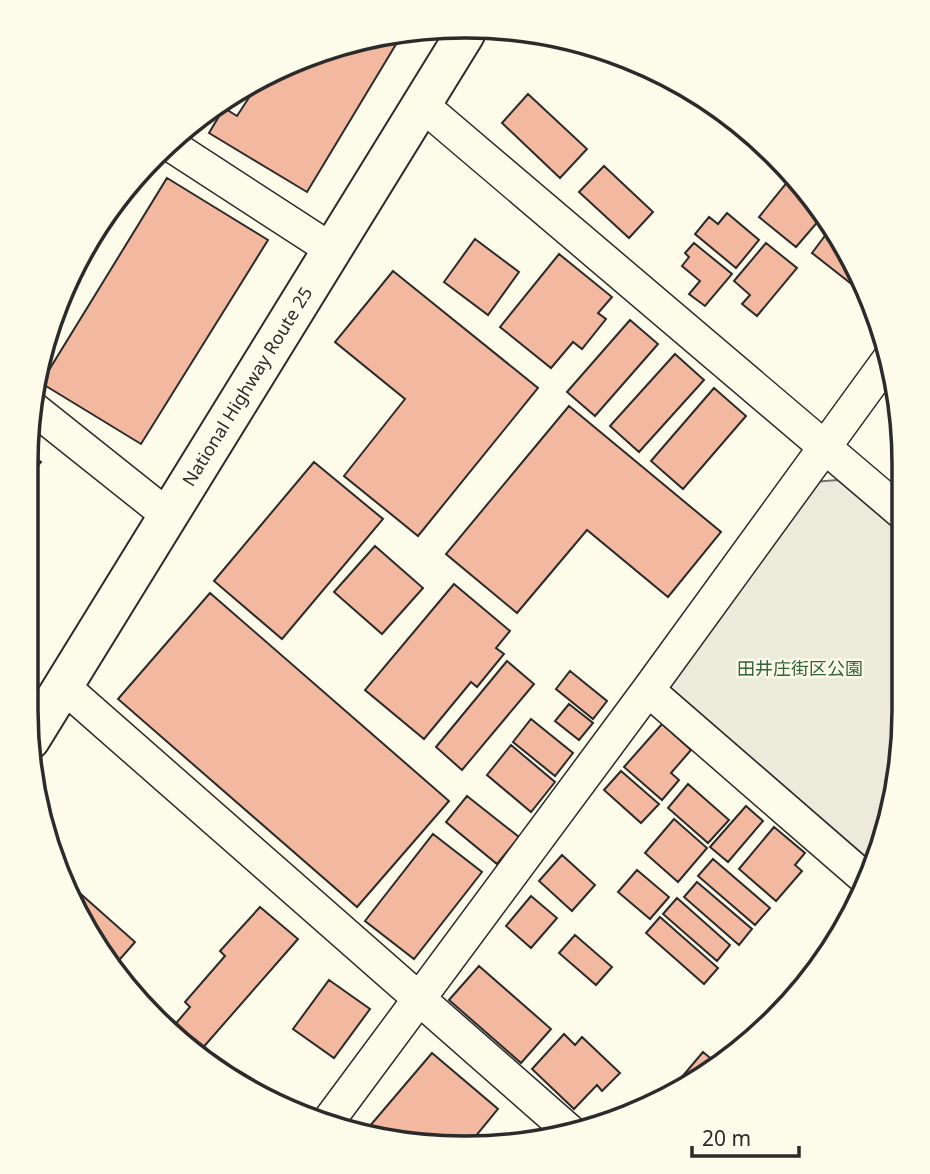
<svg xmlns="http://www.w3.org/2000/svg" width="930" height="1174" viewBox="0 0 930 1174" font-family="'Noto Sans','Noto Sans JP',sans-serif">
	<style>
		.green { fill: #ecebdb; stroke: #74746e; stroke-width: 2 }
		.building { fill: #f2b8a0; stroke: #2b2b2b; stroke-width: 2 }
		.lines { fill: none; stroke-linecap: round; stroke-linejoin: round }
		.street-casing { stroke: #2b2b2b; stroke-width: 35 }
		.highway-casing { stroke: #2b2b2b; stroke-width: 42 }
		.street { stroke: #fdfbea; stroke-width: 32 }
		.highway { stroke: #fdfbea; stroke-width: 38 }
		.labels { text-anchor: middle; stroke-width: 5; stroke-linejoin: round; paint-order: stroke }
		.street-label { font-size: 18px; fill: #2b2b2b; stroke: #fdfbea }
		.park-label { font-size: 18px; fill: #34623c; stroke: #fdfbea }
		.rim { fill: none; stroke: #2b2b2b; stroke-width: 3.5 }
	</style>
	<rect width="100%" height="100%" fill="#fdfbea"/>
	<!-- green -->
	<path class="green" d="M838,480L901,534L895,794L874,864L671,688L668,679L812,482Z"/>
	<!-- building -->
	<path class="building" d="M404,31L307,192L209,133L224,108L237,116L250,96L245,92L250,84Z
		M528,94L587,149L560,178L502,123Z
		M604,166L653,212L629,238L579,192Z
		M167,178L268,240L141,444L41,383Z
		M788,181L821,218L796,247L759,217Z
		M727,213L759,240L736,268L695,234L709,217L718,224Z
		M830,229L845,246L868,297L812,253Z
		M475,239L519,272L488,315L444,282Z
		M694,243L732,274L705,306L689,294L700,281L682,266L689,257L685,253Z
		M766,243L797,268L757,316L742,304L750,295L734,281Z
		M559,254L612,297L598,313L606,319L582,349L573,342L551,368L500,327Z
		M393,271L538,388L418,536L344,476L405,399L335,342Z
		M630,320L658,344L595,416L567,392Z
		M675,354L704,380L639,452L610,426Z
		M714,388L746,416L683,489L651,461Z
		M569,406L721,532L668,597L587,530L517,613L446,554Z
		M27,452L41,462L27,479Z
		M314,462L383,519L282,639L214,581Z
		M375,546L423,588L382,634L334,592Z
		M454,584L510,631L496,648L504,654L477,687L471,682L424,739L365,690Z
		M210,593L449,801L357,907L118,699Z
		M507,661L534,684L462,770L436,747Z
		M570,671L607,701L593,719L556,689Z
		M569,704L593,723L579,740L555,721Z
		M531,719L573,753L555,776L513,742Z
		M662,724L691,750L671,773L679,780L662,800L624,767Z
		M511,745L555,782L531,812L487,775Z
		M621,771L659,804L641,823L604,790Z
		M688,784L729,820L708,843L668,808Z
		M467,796L519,837L497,864L446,822Z
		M746,806L763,821L728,862L710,847Z
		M674,819L707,848L678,882L645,853Z
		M774,827L805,853L795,865L802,871L776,901L739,869Z
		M433,834L482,872L414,959L365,921Z
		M562,855L595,885L572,911L539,881Z
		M713,859L770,908L755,925L698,876Z
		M637,870L669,897L650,919L618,892Z
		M65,880L135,942L114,966L85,928Z
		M697,882L752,929L739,945L684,897Z
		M531,896L557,918L531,948L506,926Z
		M677,898L730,945L717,961L663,914Z
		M260,907L298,939L200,1051L172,1028L190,1007L185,1002L225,956L220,951Z
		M660,917L718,968L704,984L646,933Z
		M575,935L612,967L596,985L559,953Z
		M836,936L817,969L812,964Z
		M479,966L551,1029L521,1063L449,1000Z
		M329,980L370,1009L334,1058L293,1029Z
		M564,1034L575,1045L582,1037L620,1073L602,1091L597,1085L574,1109L532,1069Z
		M703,1052L715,1062L684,1089L665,1097Z
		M432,1053L498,1109L466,1148L363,1134Z"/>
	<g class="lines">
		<!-- street casing -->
		<g class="street-casing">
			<path id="street" d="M421,104L901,512
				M172,146L332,250
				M33,408L166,514
				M63,686L573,1134
				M648,690L868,881
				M327,1123L648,690L888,360"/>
		</g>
		<!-- highway casing -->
		<g class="highway-casing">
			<g id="highway">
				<path id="s1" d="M30,740L465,34"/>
			</g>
		</g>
		<!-- street -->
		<use href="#street" class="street"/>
		<!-- highway -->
		<use href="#highway" class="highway"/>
	</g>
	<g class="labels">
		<!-- street labels -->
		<g class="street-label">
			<text dy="6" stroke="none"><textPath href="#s1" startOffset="415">National Highway Route 25</textPath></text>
		</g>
		<!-- park labels -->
		<g class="park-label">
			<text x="800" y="675">田井庄街区公園</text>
		</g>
	</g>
	<!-- crop -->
	<path d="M0 0H930V1174H0ZM464 38H466A426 426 0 0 1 892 464V710A426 426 0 0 1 466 1136H464A426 426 0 0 1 38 710V464A426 426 0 0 1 464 38Z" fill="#fdfbea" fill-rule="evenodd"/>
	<path class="rim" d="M464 38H466A426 426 0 0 1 892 464V710A426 426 0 0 1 466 1136H464A426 426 0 0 1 38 710V464A426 426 0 0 1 464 38Z"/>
	<!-- scale -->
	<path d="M692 1146v10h107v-10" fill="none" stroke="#2b2b2b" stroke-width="3.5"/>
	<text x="702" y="1146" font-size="21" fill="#2b2b2b" stroke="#fdfbea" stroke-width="5" paint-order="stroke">20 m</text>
</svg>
